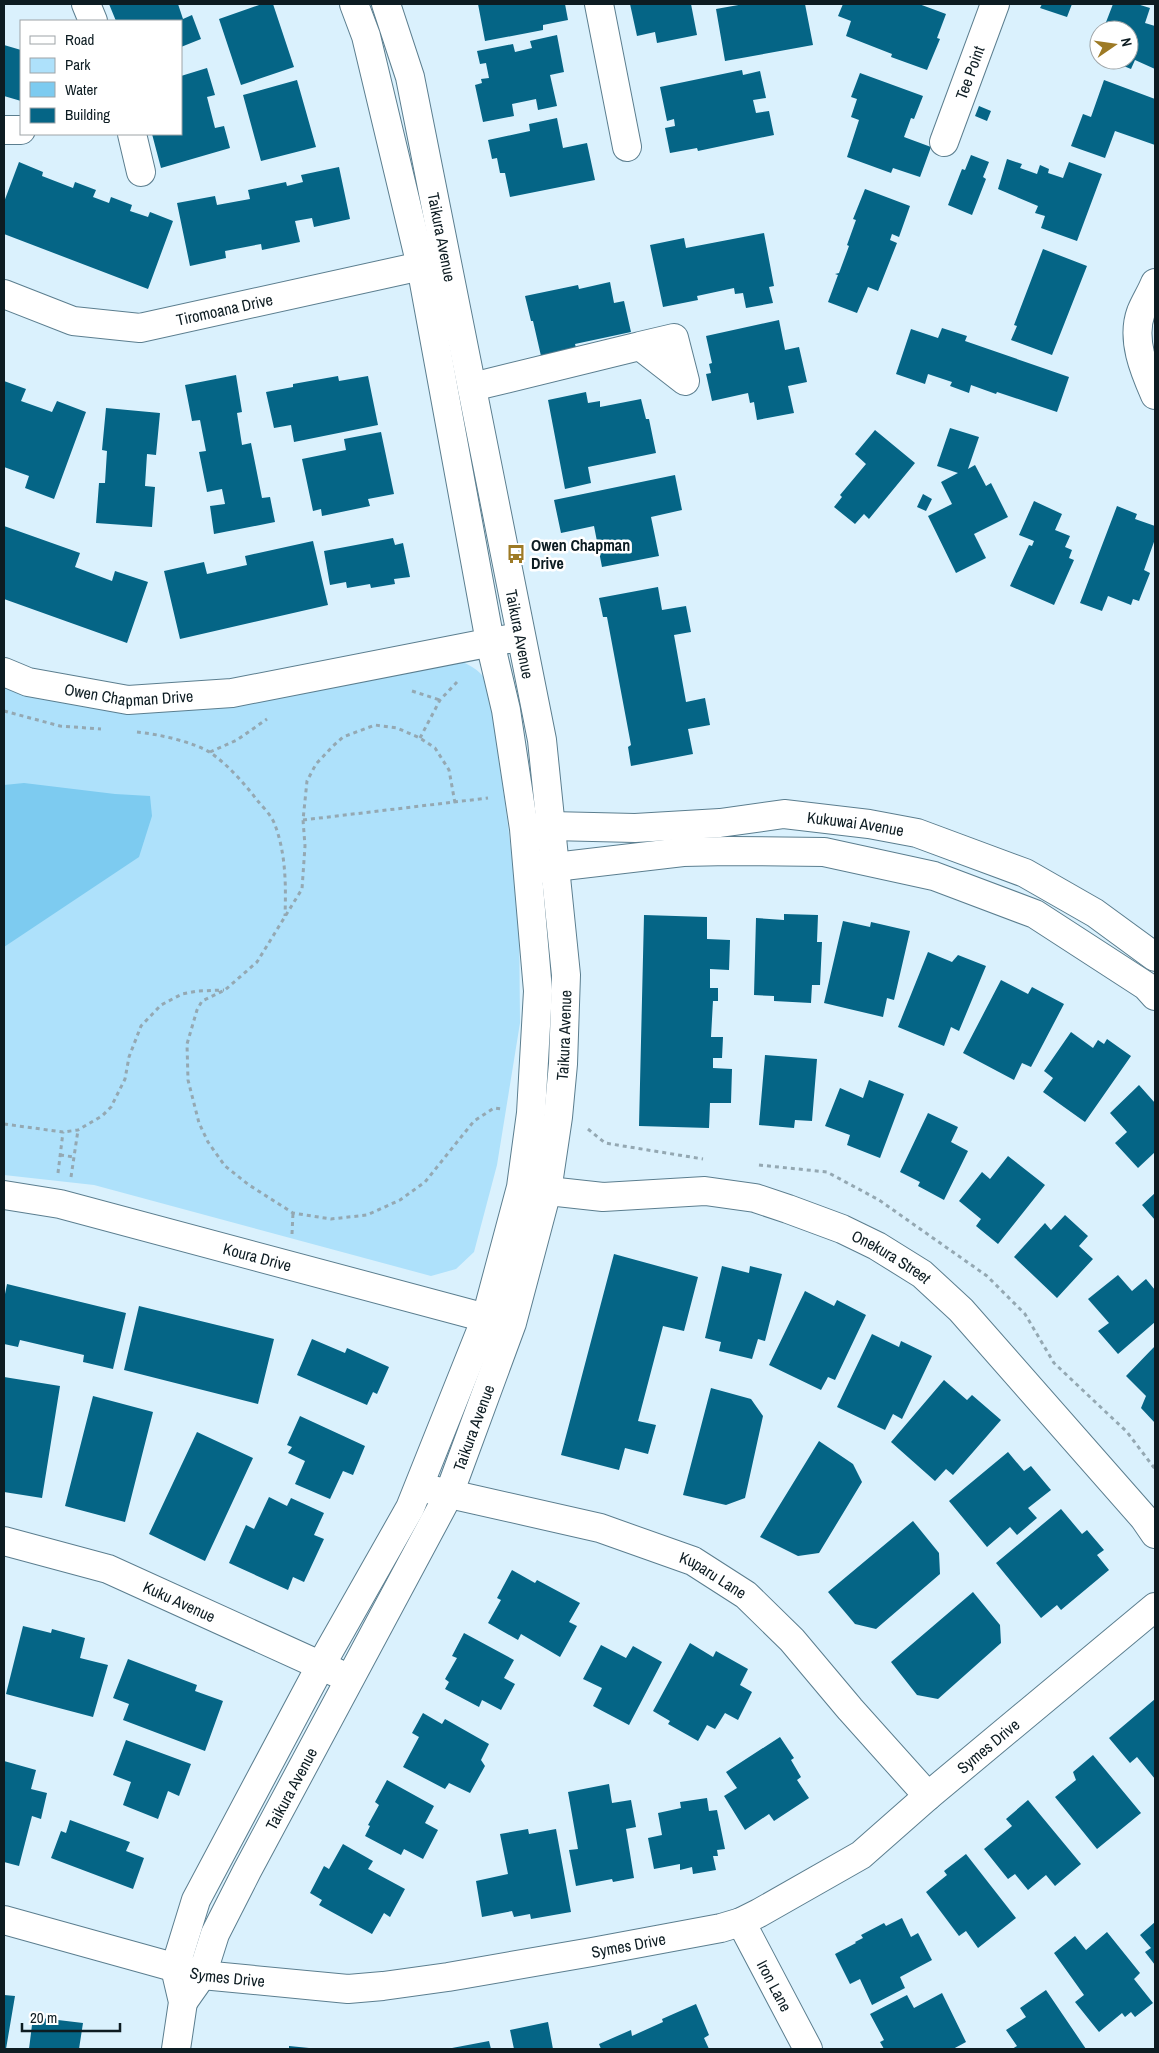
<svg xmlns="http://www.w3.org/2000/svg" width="1159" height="2053" viewBox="0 0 1159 2053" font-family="'Archivo Narrow',sans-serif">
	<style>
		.green { fill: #aee1fb }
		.water { fill: #7dcbf0 }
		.building { fill: #056586 }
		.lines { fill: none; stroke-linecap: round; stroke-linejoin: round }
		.street-casing { stroke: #5b7e8f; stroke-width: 30 }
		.path { stroke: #94a8b2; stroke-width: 3; stroke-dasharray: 4 4; stroke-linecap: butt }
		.street { stroke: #fff; stroke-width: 28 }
		.labels { text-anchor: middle; stroke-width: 5; stroke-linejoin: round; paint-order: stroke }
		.street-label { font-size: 16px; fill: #0d1c22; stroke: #fff }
		.poi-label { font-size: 16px; font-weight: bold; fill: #0d1c22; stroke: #fff; text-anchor: start }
	</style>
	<rect width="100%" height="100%" fill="#daf1fd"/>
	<!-- green -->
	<path class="green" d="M458,660C473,666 482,672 490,686L519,912L520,1023L497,1165L474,1252L456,1269L431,1276L94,1185L4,1175V688L29,697L97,707Z"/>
	<!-- water -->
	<path class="water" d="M24,783L115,794L150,796L152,816L139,857L4,947V785Z"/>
	<!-- building -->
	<path class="building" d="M109,4H178L183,19L192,15L201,39L181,47V21H116Z
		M262,4H273L294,67L241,85L219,19Z
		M478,4H565L568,20L543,25V30L485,41Z
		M630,4H691L697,35L657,43L655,32L637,36Z
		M744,4H792V5L805,4L813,45L725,61L716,9Z
		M843,4H919L946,14L937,38L940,39L927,70L891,57L892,54L846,36L851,21L838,16Z
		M1042,4H1072L1067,17L1040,8Z
		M1113,4H1137L1150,8L1145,23L1155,26V69L1135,60L1131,69L1109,60H1129V30H1103Z
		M557,35L564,72L550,75L557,106L538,110L536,99L512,104L514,116L483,122L475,85L482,83L481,79L489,78L486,63L480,64L477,51L513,44L515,52L532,48L530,41Z
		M1099,41V56L1097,55L1098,50H1095Z
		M4,45L21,50V101L4,96Z
		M207,68L215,95L207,97L215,128L224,126L230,148L161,168L152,134H181V76Z
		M742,70L743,75L760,71L766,98L753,100L756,113L769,111L774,135L698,151L697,148L670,153L665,128L675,126L674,119L667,121L660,87Z
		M860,73L923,96L914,119L911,118L904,137L931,147L920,177L893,168L891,173L847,157L859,120L851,117L857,99L851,97Z
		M297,80L316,147L261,161L243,95Z
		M1104,80L1155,99V145L1115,131L1105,158L1071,146L1083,114L1091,117Z
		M979,106L991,111L987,121L975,116Z
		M557,118L563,148L587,143L595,180L510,197L505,173H500L497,158L492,159L488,140L530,131L529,124Z
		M971,155L989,162L983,177L986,179L972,215L948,205L962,169L965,170Z
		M1007,159L1022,164L1020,168L1037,174L1040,165L1049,169L1048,173L1063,178L1069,162L1102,174L1077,241L1041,228L1045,216L1035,213L1038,206L998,189Z
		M19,162L43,172L42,176L73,188L75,182L96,190L93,197L109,203L111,197L132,205L130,211L148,217L150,212L173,221L148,289L4,234V202Z
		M339,167L350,219L314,227L312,218L295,221L300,242L262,250L261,244L225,251L226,258L190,266L177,203L215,196L217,205L250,199L248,190L286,182L287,186L303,182L301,175Z
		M865,189L910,206L899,237L892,234L890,240L897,243L878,291L868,287L857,313L828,302L838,275L835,274L839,273L849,246L847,245L856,220L853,219Z
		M764,233L774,286L769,287L773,303L746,308L743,293L735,294L734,288L697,296L698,300L663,307L650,245L684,238L686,248Z
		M1043,249L1087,266L1052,355L1011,340L1017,326L1014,325Z
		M610,282L614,303L624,301L631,332L575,344L576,348L541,356L533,321H531L525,296L578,285L579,289Z
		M779,320L785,350L799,347L807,382L788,386L794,413L757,420L754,402L750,403L748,393L712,401L706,374L711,373L709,364L712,363L706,336Z
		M942,328L967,336L965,341L1069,377L1057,412L997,392L996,394L971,385L969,393L950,386L952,382L928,374L925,384L896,374L911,329L938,338Z
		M236,375L242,412L237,413L242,445L251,443L262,498L270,497L275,522L214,534L210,506L225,504L222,489L207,492L199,452L206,451L200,420L192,421L185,385Z
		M338,376L339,381L368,376L378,425L294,442L291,425L274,428L266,392L293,387V384Z
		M4,381L26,389L21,401L52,412L57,401L86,412L54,499L25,488L29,476L4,467Z
		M586,392L588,403L600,401V407L641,399L646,419H649L656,453L588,467L591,483L565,489L548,400Z
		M106,408L160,413L156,455L147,454L145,486L155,487L152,527L96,523L99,483H105L107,451L102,450Z
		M950,428L979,437L968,469L975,465L986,486L991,483L1008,517L974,534L986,558L956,573L928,516L952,504L941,482L958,473L937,466Z
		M875,430L915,463L869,519L864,514L855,524L834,507L842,497L840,495L866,464L855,454Z
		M381,432L394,494L368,499L370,506L322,516L321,509L313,511L302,459L346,450L344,439Z
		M675,475L682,510L651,517L659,556L602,567L594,526L561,533L554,500Z
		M923,494L932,499L926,511L917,507Z
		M1034,501L1062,514L1055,530L1070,536L1065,547L1072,550L1069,558L1074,560L1054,605L1010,586L1029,545L1032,546L1034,541L1019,535Z
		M1117,506L1137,514L1135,519L1155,526V539L1144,570L1150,573L1139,601L1133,599L1131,605L1108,596L1102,611L1080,603Z
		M4,526L80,553L75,567L112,581L115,571L148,582L127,643L4,599Z
		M393,538L395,545L403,543L410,577L394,579L395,584L371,588L370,584L347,588L346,582L330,585L324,551Z
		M313,541L328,605L180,639L164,571L204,562L207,574L247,565L245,556Z
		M658,587L662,610L686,606L691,632L674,635L686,702L705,698L710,725L688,729L693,754L631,766L628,747L631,745L607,617H603L599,598Z
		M784,914L818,915L817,942H822L820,985H812L811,1003L774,1001V996L754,995L756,918L784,920Z
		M644,915L707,917V939L730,940L729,970L710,969V988H718V1001H713L711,1037H723L722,1058H713V1068L732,1069L731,1103H710L709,1128L639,1126Z
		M843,921L870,927L871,922L910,931L894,1000L887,998L883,1017L824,1003Z
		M928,952L952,962L958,955L986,966L959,1031L951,1027L944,1046L898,1027Z
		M1001,980L1028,994L1032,987L1064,1004L1031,1067L1022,1063L1014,1080L963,1053Z
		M1071,1032L1093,1048L1098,1040L1104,1044L1107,1039L1131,1056L1085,1122L1043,1092L1053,1078L1044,1071Z
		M765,1055L817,1059L812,1121L795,1120L794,1128L759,1125Z
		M869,1080L904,1094L880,1158L847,1145L850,1135L825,1126L840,1088L863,1098Z
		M1139,1085L1155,1103V1152L1138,1168L1115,1143L1127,1132L1110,1113Z
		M928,1113L958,1127L951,1142L968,1151L944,1200L918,1186L920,1182L900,1172Z
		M1008,1156L1045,1185L998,1244L976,1226L981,1219L959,1201L982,1172L990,1179Z
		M1155,1193V1220L1142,1205Z
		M1065,1215L1088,1236L1079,1246L1093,1259L1057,1298L1014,1257L1045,1223L1051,1230Z
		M614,1254L698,1277L684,1331L663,1326L638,1421L656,1425L648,1454L625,1448L619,1470L561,1455Z
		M722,1266L749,1273L750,1266L782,1274L765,1341L758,1339L752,1359L719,1351L721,1342L705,1338Z
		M1118,1275L1132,1291L1146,1279L1155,1290V1322L1118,1354L1098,1331L1109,1323L1088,1299Z
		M7,1284L126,1313L113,1369L83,1362L84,1355L20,1340L18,1347L4,1344V1299Z
		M805,1291L834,1306L837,1300L866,1315L835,1380L828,1377L821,1390L769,1365Z
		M139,1306L274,1339L258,1404L124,1370Z
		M872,1334L899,1347L901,1341L932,1356L902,1419L893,1414L885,1430L837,1407Z
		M312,1339L345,1353L347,1348L389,1367L377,1394L373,1392L367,1405L297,1375Z
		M1155,1346V1423L1141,1408L1146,1396L1126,1376Z
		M4,1377L60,1386L42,1498L4,1492Z
		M944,1380L967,1400L972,1395L1001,1420L953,1475L946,1469L935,1481L891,1442Z
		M711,1388L751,1399L763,1416L745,1498L726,1505L683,1495Z
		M93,1396L153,1412L125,1522L65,1506Z
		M300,1416L365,1446L353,1475L343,1471L330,1499L295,1484L305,1461L288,1453L292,1447L287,1445Z
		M197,1432L253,1458L205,1561L149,1534Z
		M819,1441L853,1464L862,1482L819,1553L798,1556L760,1537Z
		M1008,1452L1024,1471L1031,1466L1051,1490L1028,1508L1037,1518L1017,1535L1010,1527L987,1547L949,1501Z
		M269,1497L287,1506L291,1498L324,1513L314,1535L324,1539L304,1582L293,1577L288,1590L229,1563L246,1525L254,1529Z
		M1061,1509L1082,1534L1087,1530L1104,1550L1097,1555L1109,1570L1061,1610L1057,1605L1041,1618L996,1563Z
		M913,1521L939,1553L940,1574L876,1629L855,1624L828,1592Z
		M512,1570L535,1583L537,1580L580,1603L569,1622L577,1626L560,1657L521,1634L518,1640L488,1623L501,1600L497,1598Z
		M973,1592L1000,1625L1001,1643L938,1699L917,1695L891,1662Z
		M23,1626L51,1633L52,1629L85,1638L80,1658L108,1665L93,1717L6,1694Z
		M464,1633L514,1660L504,1678L515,1684L501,1710L482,1700L479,1707L445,1689L449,1682L445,1679L457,1658L452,1656Z
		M690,1643L713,1657L716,1651L748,1669L740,1685L752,1692L738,1720L725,1713L715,1729L707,1725L698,1741L668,1724L670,1721L653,1711Z
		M601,1645L626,1658L633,1646L662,1662L629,1725L593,1706L602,1688L583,1679Z
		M128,1659L197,1685L195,1691L223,1701L205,1751L123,1720L129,1704L113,1698Z
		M1155,1699V1779L1137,1757L1130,1763L1109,1738Z
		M423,1713L442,1724L445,1719L489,1744L481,1760L485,1766L470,1793L449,1783L445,1789L403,1767L419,1737L412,1733Z
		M780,1737L794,1758L791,1760L801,1777L797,1780L809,1798L774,1821L769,1814L745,1830L724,1796L737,1788L726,1772Z
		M126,1740L191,1764L179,1796L168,1791L158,1819L123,1805L131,1782L113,1775Z
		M1093,1755L1141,1813L1097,1849L1055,1797L1076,1780L1073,1772Z
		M4,1761L36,1770L31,1789L47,1793L41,1819L32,1816L19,1866L4,1862Z
		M387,1780L434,1806L425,1823L438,1830L423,1859L404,1849L401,1855L365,1836L370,1826L368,1825L379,1805L375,1802Z
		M609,1784L612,1803L631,1800L636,1827L626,1829L634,1878L613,1882L612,1879L576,1886L569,1850L578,1849L568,1792Z
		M707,1798L709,1811L717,1810L725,1849L717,1850L718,1856H713L716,1870L693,1874L692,1867L680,1870V1864L654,1869L648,1838L662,1835L658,1813L681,1808L680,1802Z
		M1028,1800L1081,1864L1055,1886L1046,1875L1028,1890L1015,1874L1008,1879L984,1849L1012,1826L1006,1819Z
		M70,1820L130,1842L126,1851L144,1858L133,1889L51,1858L61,1831L66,1833Z
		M528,1829L529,1834L556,1829L571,1912L531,1919L530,1914L514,1917L512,1911L482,1917L476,1881L508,1874L500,1834Z
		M343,1844L373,1861L368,1869L405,1889L390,1917L384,1913L372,1934L319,1905L322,1900L310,1893L324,1866L329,1869Z
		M966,1854L1016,1918L978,1948L966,1931L959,1936L926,1892L947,1875L944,1871Z
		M902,1918L911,1937L918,1933L932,1960L900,1977L905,1988L872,2005L860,1979L850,1984L835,1954L856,1943L855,1942L863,1938L861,1935L884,1923L886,1926Z
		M1155,1922V1965L1145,1952L1151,1948L1140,1935Z
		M1107,1932L1140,1973L1134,1979L1153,2003L1135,2017L1131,2012L1125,2017L1122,2013L1099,2032L1075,2002L1084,1995L1054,1953L1075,1936L1086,1950Z
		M1046,1990L1086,2049H1012L1017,2046L1006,2030L1026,2017L1020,2008Z
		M942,1993L966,2042L953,2049H884L880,2042L884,2040L870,2014L907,1995L914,2008Z
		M4,1995L15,1996L6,2049H4Z
		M696,2004L709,2035L704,2038L709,2049H601L599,2044L631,2030L632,2036L663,2022L662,2019Z
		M33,2017L83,2023L79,2049H29Z
		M548,2022L553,2049H514L510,2030Z
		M489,2041L491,2049H452V2048Z
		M289,2046L309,2048V2049H289Z"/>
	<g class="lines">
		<!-- street casing -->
		<g class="street-casing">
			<g id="street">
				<path d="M86,4L93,21"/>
				<path d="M599,4L627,147"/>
				<path d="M4,130H21"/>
				<path d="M132,134L141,172"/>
				<path id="s1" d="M944,142L995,4"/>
				<path d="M1155,283C1151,293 1145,302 1141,312C1131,339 1144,370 1155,395"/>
				<path id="s2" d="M4,294L73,321L140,328L421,266L440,263"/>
				<path d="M472,387L640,346L685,381L674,338L640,346"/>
				<path id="s3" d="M4,672L28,682L128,700L232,693L508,639"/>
				<path id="s4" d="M533,828L551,826L635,828L720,823L784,814L869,824L917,833L1025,873L1095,913L1155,957"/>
				<path d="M538,869L683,852L729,851L824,852L934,876L1035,914L1146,986L1155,996"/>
				<path id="s5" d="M530,1189L603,1197L705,1191L755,1198L788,1209L842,1229L877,1246L922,1274L961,1310L1144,1518L1155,1534"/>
				<path id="s6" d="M4,1195L60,1204L486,1318L504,1321"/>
				<path id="s7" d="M432,1490L600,1528L693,1561L746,1595L792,1640L850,1709L928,1796"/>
				<path id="s8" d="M4,1541L108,1569L337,1673"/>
				<path id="s9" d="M4,1920L202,1975L348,1989L383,1986L448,1977L592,1952L721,1928L741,1922L759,1913L861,1855L928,1796L1155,1607"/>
				<path id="s10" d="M741,1922L808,2049"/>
				<path id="s11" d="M183,2002L202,1975L215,1934L247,1871L449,1494L512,1323L547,1191L558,1117L563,1064L566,975L542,740L410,77L386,4"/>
				<path d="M176,2049L183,2002L175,1968L196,1900L321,1665L410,1508L486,1318L521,1187L531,1113L538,991L524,829L506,710L490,642L421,266L366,36L354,4"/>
			</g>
		</g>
		<!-- path -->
		<path class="path" d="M412,691L440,700
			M4,711L60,726L101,729
			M137,732C158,734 194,742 211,753C229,766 244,783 257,800C263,807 272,816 275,825C286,854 286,886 285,916
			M420,738L440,700L457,682
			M210,752L237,740L267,719
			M455,803L449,770L435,748L420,738L397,728L375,725L343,737L333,746L316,764L307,781L303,820L305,846L302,889L257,962L225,990L202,1001L197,1010L187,1044L188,1080L199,1123L208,1142L225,1166L249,1185L293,1213L331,1219L367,1215L400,1200L425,1182L474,1121L494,1108L502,1109
			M303,820L488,798
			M4,1124L63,1132L78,1130L102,1116L111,1107L125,1079L129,1057L141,1026L161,1005L182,994L198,991L224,990
			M588,1129L605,1143L703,1159
			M60,1155L74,1157
			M759,1165L827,1172L879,1200L987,1276L1025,1314L1054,1363L1127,1432L1155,1469
			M58,1173L63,1132
			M71,1177L78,1130
			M292,1234L293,1213"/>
		<!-- street -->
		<use href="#street" class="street"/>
	</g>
	<!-- icons -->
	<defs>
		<g id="bus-bare" transform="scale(1.5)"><path d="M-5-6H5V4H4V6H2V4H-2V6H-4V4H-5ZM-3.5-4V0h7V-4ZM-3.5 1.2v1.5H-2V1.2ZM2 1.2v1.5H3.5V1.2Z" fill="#9d7a25" stroke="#fff" stroke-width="2.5" paint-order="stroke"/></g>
	</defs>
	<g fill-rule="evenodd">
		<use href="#bus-bare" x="516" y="554"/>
	</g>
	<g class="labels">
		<!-- street labels -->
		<g class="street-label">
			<text dy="6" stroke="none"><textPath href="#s1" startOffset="74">Tee Point</textPath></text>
			<text transform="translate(442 237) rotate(79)" y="6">Taikura Avenue</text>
			<text dy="6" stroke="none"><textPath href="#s2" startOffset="228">Tiromoana Drive</textPath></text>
			<text transform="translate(520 634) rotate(79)" y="6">Taikura Avenue</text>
			<text dy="6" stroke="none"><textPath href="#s3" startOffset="128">Owen Chapman Drive</textPath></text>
			<text dy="6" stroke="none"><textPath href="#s4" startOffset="324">Kukuwai Avenue</textPath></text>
			<text dy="6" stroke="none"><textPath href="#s11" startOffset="1050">Taikura Avenue</textPath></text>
			<text dy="6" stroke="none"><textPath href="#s6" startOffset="261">Koura Drive</textPath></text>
			<text dy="6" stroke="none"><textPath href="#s5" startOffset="375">Onekura Street</textPath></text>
			<text dy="6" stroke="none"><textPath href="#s11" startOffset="645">Taikura Avenue</textPath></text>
			<text dy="6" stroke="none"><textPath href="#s7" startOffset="295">Kuparu Lane</textPath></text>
			<text dy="6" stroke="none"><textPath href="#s8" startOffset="186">Kuku Avenue</textPath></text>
			<text dy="6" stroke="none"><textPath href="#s9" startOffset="1056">Symes Drive</textPath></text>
			<text dy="6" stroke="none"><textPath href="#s11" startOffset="240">Taikura Avenue</textPath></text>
			<text dy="6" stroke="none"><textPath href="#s9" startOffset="636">Symes Drive</textPath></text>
			<text dy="6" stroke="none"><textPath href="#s9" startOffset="231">Symes Drive</textPath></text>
			<text dy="6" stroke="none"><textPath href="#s10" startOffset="72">Iron Lane</textPath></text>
		</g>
		<!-- poi labels -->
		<g class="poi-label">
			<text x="531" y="551">Owen Chapman<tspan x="531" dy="18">Drive</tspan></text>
		</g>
	</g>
	<!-- border -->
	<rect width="1159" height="2053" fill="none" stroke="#0d1c22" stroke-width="10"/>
	<!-- legend -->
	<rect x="20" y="20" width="162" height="115" fill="#ffffff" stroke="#9ea4a7"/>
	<rect x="30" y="36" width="25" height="8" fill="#ffffff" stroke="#9ea4a7"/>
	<text x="65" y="45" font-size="15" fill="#0d1c22">Road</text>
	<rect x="30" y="58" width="25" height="15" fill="#aee1fb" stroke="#9ea4a7"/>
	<text x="65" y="70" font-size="15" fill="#0d1c22">Park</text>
	<rect x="30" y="82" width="25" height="15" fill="#7dcbf0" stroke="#9ea4a7"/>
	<text x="65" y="95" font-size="15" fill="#0d1c22">Water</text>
	<rect x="30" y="108" width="25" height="15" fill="#056586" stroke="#9ea4a7"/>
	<text x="65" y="120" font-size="15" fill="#0d1c22">Building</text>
	<!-- north arrow -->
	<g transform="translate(1114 45) rotate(77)"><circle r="24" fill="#ffffff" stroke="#9ea4a7"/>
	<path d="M0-4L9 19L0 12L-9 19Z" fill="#9d7a25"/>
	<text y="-8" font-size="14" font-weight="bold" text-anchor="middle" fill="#0d1c22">N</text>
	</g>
	<!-- scale -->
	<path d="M22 2023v8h98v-8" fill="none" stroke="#0d1c22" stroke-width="2.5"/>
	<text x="30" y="2023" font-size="15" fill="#0d1c22" stroke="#ffffff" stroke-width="4" paint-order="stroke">20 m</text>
</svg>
